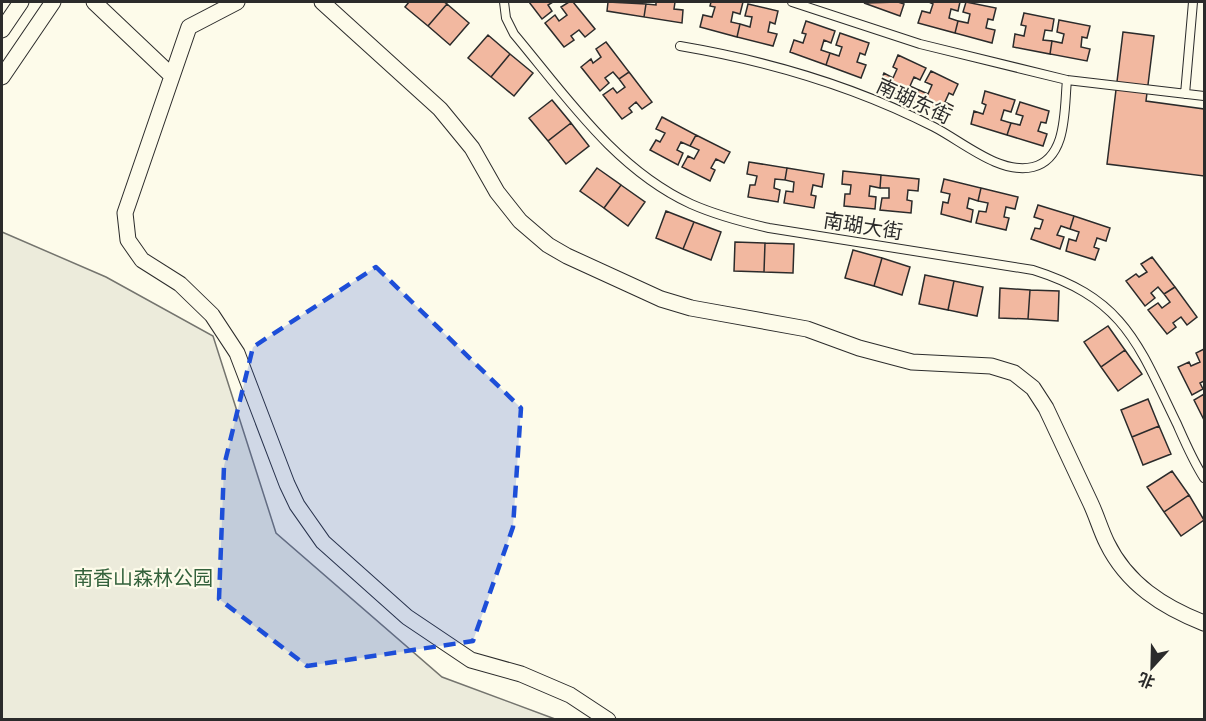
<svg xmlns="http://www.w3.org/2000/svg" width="1206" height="721" viewBox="0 0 1206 721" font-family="Rubik,'Noto Sans SC',sans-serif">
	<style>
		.green { fill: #ecebdb; stroke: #74746e; stroke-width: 1.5 }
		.building { fill: #f2b8a0; stroke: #2b2b2b; stroke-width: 1.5 }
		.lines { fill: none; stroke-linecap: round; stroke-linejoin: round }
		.lane-casing { stroke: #2b2b2b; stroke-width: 10 }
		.street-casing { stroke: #2b2b2b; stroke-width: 17 }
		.lane { stroke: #fdfbea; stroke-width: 8 }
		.street { stroke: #fdfbea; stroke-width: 15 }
		.marked { fill: #1d4ed8; fill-opacity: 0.2; stroke: #1d4ed8; stroke-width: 4.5; stroke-dasharray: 12 8; stroke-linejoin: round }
		.labels { text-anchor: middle; stroke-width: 4.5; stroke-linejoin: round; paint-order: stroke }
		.street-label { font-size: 20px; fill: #2b2b2b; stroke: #fdfbea }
		.park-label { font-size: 20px; fill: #34623c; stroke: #fdfbea }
	</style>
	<rect width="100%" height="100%" fill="#fdfbea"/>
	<!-- green -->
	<path class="green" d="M2,232L106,277L213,336L276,533L442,677L555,719H2Z"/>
	<!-- building -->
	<path class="building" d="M409,2H444L447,4L428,26L405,7Z
		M529,2H553L548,5L552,11L542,19Z
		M569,2H573L595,29L585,37L579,30L571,36L574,40L564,47L545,23L555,15L559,21L567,15L561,7Z
		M608,2L646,4L644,17L607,11Z
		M656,2H675L674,9L683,10L682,23L644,17L646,4L656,5Z
		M711,2H743L740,14L733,12L731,22L740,24L737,37L700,27L703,15L712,17L715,7L710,6Z
		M898,2L904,4L900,16L864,3Z
		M929,2H960L958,11L951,9L949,18L958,21L955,33L918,23L922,11L930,13L933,4Z
		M966,2L996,8L993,20L988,19L986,28L995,30L992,43L955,33L958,21L968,23L970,14L963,12Z
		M447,4L469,23L450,45L428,26Z
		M748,4L778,11L775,24L770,22L768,32L777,34L773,46L737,37L740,24L750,27L752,17L745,16Z
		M1024,13L1054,19L1052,31L1045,30L1043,40L1052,41L1050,54L1013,47L1015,34L1024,36L1026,26L1021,25Z
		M1059,20L1090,26L1087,38L1082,37L1081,47L1090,49L1087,61L1050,54L1052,41L1062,43L1064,34L1057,32Z
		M806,21L835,31L831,43L824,40L821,50L830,53L826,65L790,52L794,40L803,43L806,34L802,33Z
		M1123,32L1154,36L1146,101L1204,109V176L1107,164Z
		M840,33L869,43L865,55L860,53L857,62L866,65L861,78L826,65L830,53L839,56L842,47L836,45Z
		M488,35L510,54L491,77L468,58Z
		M606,42L629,72L619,79L613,72L605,78L609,83L600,91L581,67L591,59L593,63L601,57L596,49Z
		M510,54L533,73L514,96L491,77Z
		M898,55L926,68L920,80L914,77L910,86L919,90L913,101L879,85L884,73L893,78L897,69L893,67Z
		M931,71L958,84L953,95L949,93L945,102L953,106L948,117L913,101L919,90L928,94L932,85L925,82Z
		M629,72L652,102L642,109L636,102L629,108L632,112L622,119L603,95L613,88L617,93L625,87L619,79Z
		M985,91L1015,100L1011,112L1004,110L1001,120L1011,123L1007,135L971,124L974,111L983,114L986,105L982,103Z
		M552,100L571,123L548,141L529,118Z
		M1020,102L1049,111L1046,123L1041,122L1038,131L1047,134L1043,146L1007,135L1011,123L1020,125L1023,116L1016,114Z
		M662,117L696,135L690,146L681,142L677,150L683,153L678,165L650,150L656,140L660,142L665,133L656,129Z
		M571,123L589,146L566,164L548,141Z
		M696,135L730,152L724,163L716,159L711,168L715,170L710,181L682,167L688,156L694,159L699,150L690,146Z
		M749,162L787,168L785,180L775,179L774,188L780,190L778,202L748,197L750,185H755L757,176L747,174Z
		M597,168L621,185L604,208L580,191Z
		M787,168L824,174L822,187L813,185L811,195L816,196L814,208L784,203L786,191L793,192L794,182L785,180Z
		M843,171L881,175L880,188L870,186L869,196L876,197L875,209L844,206L845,194H850L851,185L842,184Z
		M881,175L919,179L918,191L908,190L907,200L912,201L911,213L880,210L882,198H889V188H880Z
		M944,179L981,188L978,201L969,198L967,208L973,210L971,222L941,214L943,202L948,203L950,194L941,192Z
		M621,185L645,202L628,226L604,208Z
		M981,188L1018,197L1015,209L1006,207L1004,217L1009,218L1006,230L976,223L979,211L986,212L988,203L978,201Z
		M1038,205L1074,216L1070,229L1061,226L1057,235L1064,237L1060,249L1031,239L1035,228L1040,229L1043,220L1034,217Z
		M666,211L694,222L683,249L656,238Z
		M1074,216L1110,228L1106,241L1097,238L1094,247L1099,249L1095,260L1066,251L1069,239L1076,241L1079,232L1070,229Z
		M694,222L721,232L711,260L683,249Z
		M735,242L765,243L764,272L734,271Z
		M765,243L794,244L793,273L764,272Z
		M853,250L882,258L874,286L845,278Z
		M1152,257L1175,287L1164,294L1158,287L1151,293L1155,298L1145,306L1126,281L1136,274L1139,277L1147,272L1141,264Z
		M882,258L910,267L902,295L874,286Z
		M925,275L954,281L948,310L919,304Z
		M954,281L983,287L977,316L948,310Z
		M1175,287L1197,317L1187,325L1181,317L1173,323L1176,327L1167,334L1148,310L1158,303L1162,308L1170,302L1164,294Z
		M1000,288L1030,290L1028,319L999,318Z
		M1030,290L1059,291L1058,321L1028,319Z
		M1108,326L1125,350L1101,367L1084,342Z
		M1204,349V381L1200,383L1203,389L1192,395L1178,367L1189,362L1191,366L1200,362L1196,353Z
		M1125,350L1142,374L1118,391L1101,367Z
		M1204,394V420L1194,400Z
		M1148,399L1159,426L1132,437L1121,410Z
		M1159,426L1171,454L1143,465L1132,437Z
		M1172,471L1189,495L1164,512L1147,487Z
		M1189,495L1204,520L1181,536L1164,512Z"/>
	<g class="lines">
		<!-- lane casing -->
		<g class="lane-casing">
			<path id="lane" d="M504,2L506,18L514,34C566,96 615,169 691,204C716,215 742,222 769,228L1033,270C1125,299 1138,344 1177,424C1185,442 1193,461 1204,478
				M792,2L920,44L1067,80L1204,96
				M680,46C768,61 854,86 934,127C963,142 1000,175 1033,167C1068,158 1064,108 1067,80
				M1185,94L1193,2"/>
		</g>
		<!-- street casing -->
		<g class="street-casing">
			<path id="street" d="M94,2L172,76
				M237,2L189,27L125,213L128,240L142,260L180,284L212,315L237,353L287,484L297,505L323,542L407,617L471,660L521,674L570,695L608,720
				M322,2L440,109L472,148L497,192L520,221L548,245L567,256L661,299L691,308L807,329L859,348L912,362L991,366L1014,373L1033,388L1046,408C1061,440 1076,472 1091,504C1097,517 1101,531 1107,543C1127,584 1163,607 1204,623
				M2,30L21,2
				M2,77L53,2"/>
		</g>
		<!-- lane -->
		<use href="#lane" class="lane"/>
		<!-- street -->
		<use href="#street" class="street"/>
	</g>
	<!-- marked area -->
	<path class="marked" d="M376,267L521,408L513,527L473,641L307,666L219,599L224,466L253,347Z"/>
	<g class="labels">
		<!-- street labels -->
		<g class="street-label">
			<text transform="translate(914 101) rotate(25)" y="7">南瑚东街</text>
			<text transform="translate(863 226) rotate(9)" y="7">南瑚大街</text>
		</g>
		<!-- park labels -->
		<g class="park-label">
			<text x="143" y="585">南香山森林公园</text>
		</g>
	</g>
	<!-- border -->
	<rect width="1206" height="721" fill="none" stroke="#2b2b2b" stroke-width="6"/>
	<!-- north arrow -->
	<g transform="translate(1152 667) rotate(202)" stroke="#fdfbea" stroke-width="4.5" paint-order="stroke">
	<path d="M0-4.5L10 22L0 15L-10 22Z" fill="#2b2b2b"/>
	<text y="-9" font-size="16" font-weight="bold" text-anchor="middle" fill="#2b2b2b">北</text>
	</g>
</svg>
